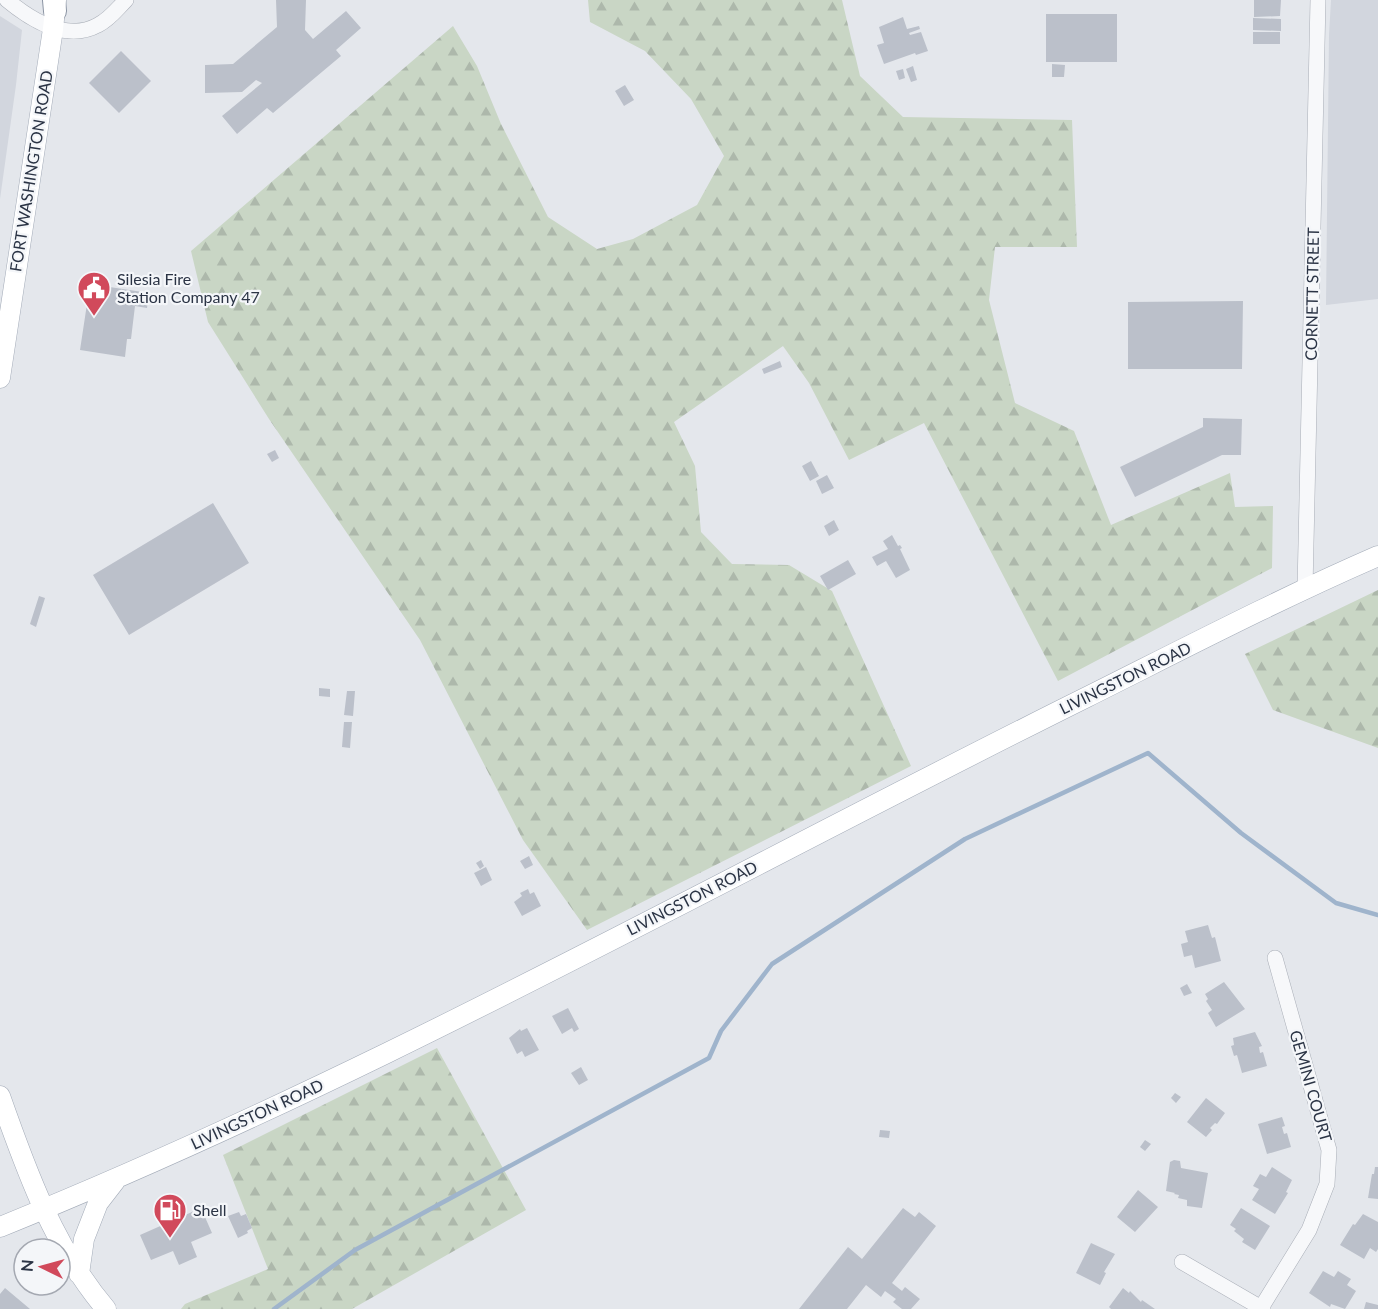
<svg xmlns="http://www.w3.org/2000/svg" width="1378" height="1309" viewBox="0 0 1378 1309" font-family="Lato,sans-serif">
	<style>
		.built { fill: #d2d6de }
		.forest { fill: url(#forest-firs) }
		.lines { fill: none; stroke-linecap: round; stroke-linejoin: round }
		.stream { stroke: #9fb4cc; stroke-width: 4.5 }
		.building { fill: #bbc0ca }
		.minor-casing { stroke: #a9aeb7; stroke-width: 16 }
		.major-casing { stroke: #a3abb8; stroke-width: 21 }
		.highway-casing { stroke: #8b94a3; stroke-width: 24 }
		.minor { stroke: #f7f8fa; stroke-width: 15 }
		.major { stroke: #fff; stroke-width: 20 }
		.highway { stroke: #fff; stroke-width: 22 }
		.labels { text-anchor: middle; stroke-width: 4.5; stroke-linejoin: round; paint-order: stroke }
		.street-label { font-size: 16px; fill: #2b3445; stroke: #f4f6f9 }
		.poi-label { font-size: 16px; fill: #2b3445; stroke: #f4f6f9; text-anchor: start }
	</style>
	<defs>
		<pattern id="forest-firs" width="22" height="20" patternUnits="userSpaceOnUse" patternTransform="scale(1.5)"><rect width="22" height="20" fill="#c9d6c5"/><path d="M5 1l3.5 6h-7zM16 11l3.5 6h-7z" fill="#adb8ab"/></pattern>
	</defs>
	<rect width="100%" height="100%" fill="#e4e7ec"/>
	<!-- built -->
	<path class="built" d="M1331,0H1378V299L1326,305L1329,35Z
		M0,16L22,30L16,85L0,199Z"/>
	<!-- forest -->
	<path class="forest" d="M588,0H842L860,76L903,117L1072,120L1077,247H995L989,300L1015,403L1074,431L1111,525L1230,473L1235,507L1273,506L1272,568L1058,681L924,423L849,460L809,383L783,346L674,422L695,466L701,532L732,564L789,565L832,591L911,766L587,930L523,840L420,640L269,419L208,322L191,251L453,26L477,66L501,124L548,217L597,249L633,239L697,205L724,156L691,99L645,51L590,22Z
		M1378,590V748L1273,710L1245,654Z
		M437,1048L526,1210L352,1309H181L185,1304L268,1269L223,1155Z"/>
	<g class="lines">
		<!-- stream -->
		<path class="stream" d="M274,1309L355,1250L709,1058L721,1031L772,964L965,839L1148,753L1241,833L1336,903L1378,915"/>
	</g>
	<!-- building -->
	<path class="building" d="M276,0H306L305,30L313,39L346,11L361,28L336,50L341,56L273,113L267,108L237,134L222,116L262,83L256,80L242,92L205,93V65L233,64L277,27Z
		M1254,0H1281L1280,16L1254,17Z
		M1046,14H1117V62H1046Z
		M903,17L907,29L919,26L920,29L909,33L910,35L921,32L928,51L916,55L915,53L884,64L877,45L884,43L879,27Z
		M1253,18L1281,19V31L1253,30Z
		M1253,32H1280V44H1253Z
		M121,51L151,81L119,113L89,83Z
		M1052,64L1065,65L1064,77H1052Z
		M913,66L917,80L911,82L906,69Z
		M903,69L905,78L899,80L896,71Z
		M625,85L634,100L624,106L615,91Z
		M90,284L149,293L147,308L135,306L131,339H127L125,357L80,350Z
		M1243,301L1242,369H1128V302Z
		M780,361L782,367L764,374L762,369Z
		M1203,418L1242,419L1241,455H1222L1135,497L1120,467L1203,427Z
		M275,450L279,458L272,462L267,454Z
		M811,461L819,476L810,481L802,466Z
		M827,475L834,488L822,494L816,481Z
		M213,503L249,563L129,635L93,575Z
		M834,520L839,530L829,536L824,526Z
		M892,535L898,546L900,545L902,548L900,549L910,570L896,578L886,561L877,566L872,557L888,549L883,541Z
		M848,560L856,574L828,590L820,576Z
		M39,596L45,598L36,627L30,624Z
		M319,688L330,689V697L319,696Z
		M347,691H355L353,716L344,715Z
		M344,722H352L350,748L342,747Z
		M529,856L533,865L525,869L520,861Z
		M481,860L484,866L480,869L476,863Z
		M486,867L492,880L481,886L474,873Z
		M528,889L530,894L534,892L541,906L522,916L514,902L522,896L520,893Z
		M1208,925L1212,938L1215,937L1221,961L1195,968L1192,955L1184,957L1181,944L1188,942L1185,931Z
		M1224,982L1245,1009L1216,1027L1208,1013L1212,1010L1206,1001L1208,999L1205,994Z
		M1187,984L1192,993L1184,996L1180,988Z
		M568,1008L579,1029L574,1032L572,1028L562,1034L552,1016Z
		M527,1028L539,1050L525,1057L522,1051L517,1054L509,1038L520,1029L521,1031Z
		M1255,1032L1262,1046L1259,1047L1260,1053L1263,1052L1267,1066L1242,1073L1237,1055L1234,1056L1231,1046L1234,1045L1233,1038Z
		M581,1067L588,1080L579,1085L571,1073Z
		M1175,1093L1181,1097L1176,1103L1171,1098Z
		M1206,1098L1225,1113L1217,1124L1215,1123L1210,1128L1212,1130L1206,1137L1187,1122Z
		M1282,1117L1285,1126L1282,1127L1284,1134L1287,1133L1291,1147L1267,1154L1258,1124Z
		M880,1130L890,1131L889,1138L879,1137Z
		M1145,1140L1151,1144L1145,1151L1140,1147Z
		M1174,1160L1180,1161L1181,1168L1208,1173L1202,1208L1187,1206V1200L1178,1198L1179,1195L1174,1194L1175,1193L1166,1191L1170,1162Z
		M1272,1167L1292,1180L1286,1192L1288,1193L1275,1214L1252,1200L1259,1189L1253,1186L1260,1174L1266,1177Z
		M1375,1167H1378V1199L1368,1198L1372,1174H1374Z
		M1138,1190L1158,1207L1135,1232L1117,1217Z
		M201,1208L212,1233L191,1242L197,1257L179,1265L173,1251L151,1260L140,1235Z
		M903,1208L915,1217L919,1212L936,1226L892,1283L902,1291L905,1287L920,1299L911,1309H902L893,1302L896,1299L885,1291L881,1297L866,1285L847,1309H799L848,1247L862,1259Z
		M1241,1208L1270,1226L1255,1250L1242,1242L1244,1239L1234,1231L1236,1229L1230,1225Z
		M239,1212L241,1216L246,1214L252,1228L247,1231L248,1233L238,1238L228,1216Z
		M1363,1214L1378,1222V1249L1376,1252L1370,1248L1364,1259L1340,1245L1353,1224L1355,1225Z
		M1091,1243L1115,1254L1104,1272L1106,1273L1100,1285L1076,1273Z
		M1323,1271L1334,1277L1338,1271L1351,1279L1347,1285L1356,1291L1345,1309L1331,1304L1330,1307L1309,1293Z
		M5,1288L30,1309H0V1294Z
		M1123,1288L1129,1293L1130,1291L1141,1302L1142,1300L1155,1309H1111L1109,1307Z
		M1366,1302L1378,1305V1309H1364Z"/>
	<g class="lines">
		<!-- minor casing -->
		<g class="minor-casing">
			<path id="minor" d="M7,0C31,20 67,42 98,25C110,19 117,9 126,0
				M1305,589L1318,0
				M1182,1262L1263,1309
				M1261,1308L1309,1230L1327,1184L1329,1150L1275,958"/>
		</g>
		<!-- major casing -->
		<g class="major-casing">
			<path id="major" d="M0,378L53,29L56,0
				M0,1096C26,1170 54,1248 106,1309
				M0,1227C374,1076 726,876 1087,697C1183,649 1279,599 1378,556
				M79,1274L84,1239L98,1203L115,1181"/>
		</g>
		<!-- highway casing -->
		<g class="highway-casing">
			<path id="highway" d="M54,0L55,11"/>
		</g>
		<!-- minor -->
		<use href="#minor" class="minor"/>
		<!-- major -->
		<use href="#major" class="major"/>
		<!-- highway -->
		<use href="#highway" class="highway"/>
	</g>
	<!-- icons -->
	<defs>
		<g id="civic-pin" transform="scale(1.725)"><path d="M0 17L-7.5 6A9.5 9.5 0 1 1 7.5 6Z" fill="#d1495b" stroke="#f4f6f9"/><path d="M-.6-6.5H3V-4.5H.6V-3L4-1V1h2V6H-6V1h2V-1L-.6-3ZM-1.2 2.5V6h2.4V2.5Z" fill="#fff"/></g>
		<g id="fuel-pin" transform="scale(1.725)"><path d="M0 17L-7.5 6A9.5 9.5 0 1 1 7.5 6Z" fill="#d1495b" stroke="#f4f6f9"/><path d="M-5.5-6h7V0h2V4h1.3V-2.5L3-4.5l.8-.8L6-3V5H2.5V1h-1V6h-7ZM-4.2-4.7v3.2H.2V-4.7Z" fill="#fff"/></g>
	</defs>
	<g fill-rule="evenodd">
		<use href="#civic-pin" x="94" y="288"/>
		<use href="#fuel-pin" x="170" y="1210"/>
	</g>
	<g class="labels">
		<!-- street labels -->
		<g class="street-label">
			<text transform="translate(31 171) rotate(-81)" y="6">FORT WASHINGTON ROAD</text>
			<text transform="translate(1312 294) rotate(-89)" y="6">CORNETT STREET</text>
			<text transform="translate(1125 678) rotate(-26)" y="6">LIVINGSTON ROAD</text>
			<text transform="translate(692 898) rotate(-27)" y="6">LIVINGSTON ROAD</text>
			<text transform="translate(1311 1086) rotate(74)" y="6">GEMINI COURT</text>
			<text transform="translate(257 1114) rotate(-25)" y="6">LIVINGSTON ROAD</text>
		</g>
		<!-- poi labels -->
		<g class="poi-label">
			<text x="117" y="285">Silesia Fire<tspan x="117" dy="18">Station Company 47</tspan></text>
			<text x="193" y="1216">Shell</text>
		</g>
	</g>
	<!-- north arrow -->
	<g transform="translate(42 1267) rotate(275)"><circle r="28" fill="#f4f6f9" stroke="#a4a8b1" stroke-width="1.5"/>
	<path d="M0-4.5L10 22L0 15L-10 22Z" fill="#d1495b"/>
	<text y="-9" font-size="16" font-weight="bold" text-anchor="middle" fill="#2b3445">N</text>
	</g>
</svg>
